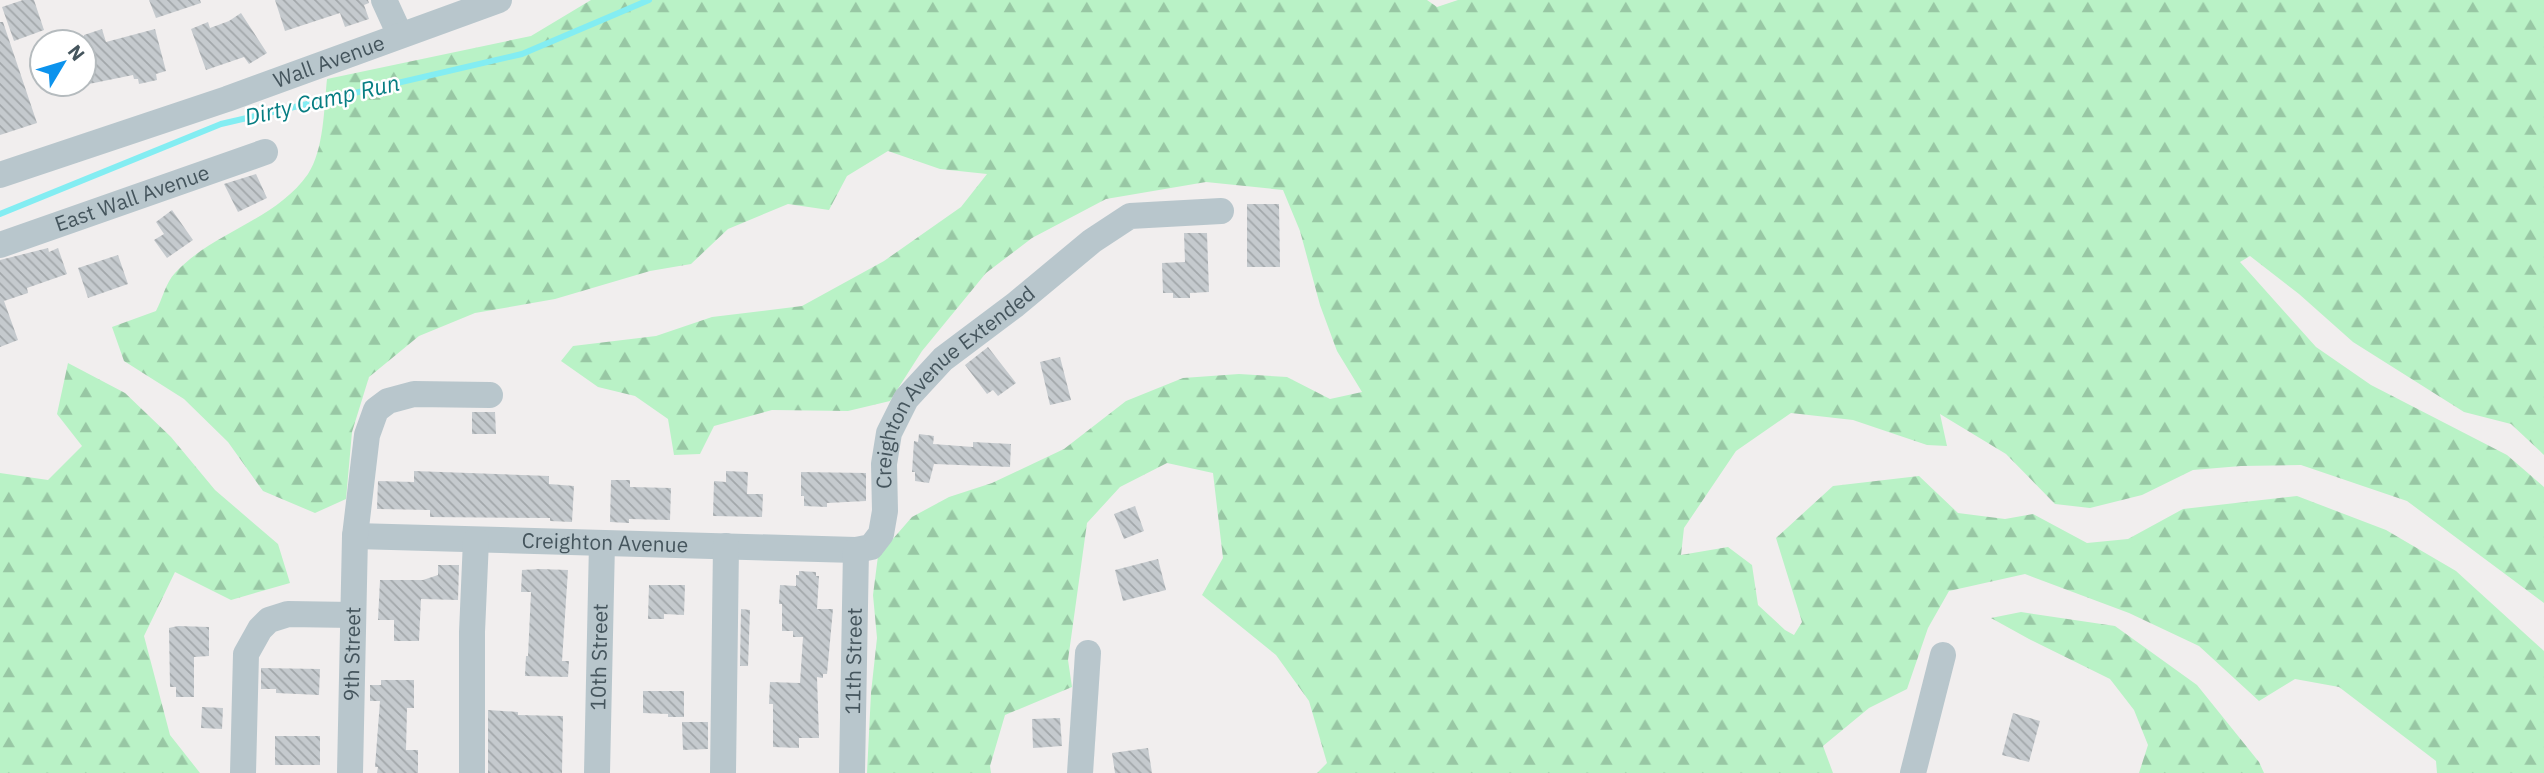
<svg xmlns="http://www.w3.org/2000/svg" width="2544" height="773" viewBox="0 0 2544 773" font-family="'IBM Plex Sans',sans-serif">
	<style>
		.forest { fill: url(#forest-firs) }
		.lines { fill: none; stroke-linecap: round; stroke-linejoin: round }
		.stream { stroke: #83edf2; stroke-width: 6 }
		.building { fill: url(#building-back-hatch) }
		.minor { stroke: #b8c6cc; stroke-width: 26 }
		.labels { text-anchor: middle; stroke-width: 5; stroke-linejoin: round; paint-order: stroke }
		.street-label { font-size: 21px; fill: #45555d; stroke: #fff }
		.water-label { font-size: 23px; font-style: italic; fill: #067d82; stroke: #fff }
	</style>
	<defs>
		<pattern id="forest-firs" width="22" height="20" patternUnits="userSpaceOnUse" patternTransform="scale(1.75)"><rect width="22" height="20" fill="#b9f2c6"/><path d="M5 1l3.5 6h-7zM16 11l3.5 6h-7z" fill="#98c7a4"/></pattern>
		<pattern id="building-back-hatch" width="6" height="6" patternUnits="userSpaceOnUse" patternTransform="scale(1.75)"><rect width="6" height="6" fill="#c5cace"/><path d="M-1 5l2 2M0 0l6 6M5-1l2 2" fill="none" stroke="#a2a7aa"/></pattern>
	</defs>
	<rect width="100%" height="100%" fill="#f1eeee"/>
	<!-- forest -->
	<path class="forest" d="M591,0H1427L1437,7L1458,0H2544V455L2511,424L2464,412L2353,342L2299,294L2250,256L2240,262L2316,347L2371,385L2507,455L2544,487V603L2407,501L2301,465L2241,466L2193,470L2142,495L2090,508L2055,504L2006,454L1940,414L1947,446L1927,445L1853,420L1791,413L1736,451L1684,528L1681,555L1728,547L1752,565L1758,605L1785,630L1794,635L1802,622L1776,538L1833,486L1919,476L1958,513L2005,519L2033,514L2087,543L2128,539L2183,509L2297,496L2386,530L2456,571L2544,651V773H2437L2436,761L2339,687L2295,679L2259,701L2199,646L2129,613L2025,574L1949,591L1928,628L1907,689L1869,708L1823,746L1833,773H1317L1327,763L1309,701L1276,655L1202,595L1223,558L1213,473L1167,463L1120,487L1087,523L1068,660L1072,687L1005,715L990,766L991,773H867L871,693L877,638L873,595L878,556L912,517L949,497L992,483L1064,449L1126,401L1183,378L1239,374L1287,377L1330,399L1362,392L1337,351L1320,305L1300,231L1283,190L1206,182L1106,199L1032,238L986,273L922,351L890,401L848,411L772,410L714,426L700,454L674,455L668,419L635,396L598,387L561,361L573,346L656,336L712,317L802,306L884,261L961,207L987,174L940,169L888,151L847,176L829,210L788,204L728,229L691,264L650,271L555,299L475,313L419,336L369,377L352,432L346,499L315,513L263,491L228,442L184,399L124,361L112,327L156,311C162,300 166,282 175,273C214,231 275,221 308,174C324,150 324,108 327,79L531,36Z
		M68,363L125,393L171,437L215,490L278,544L290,583L231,600L175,572L144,636L170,735L200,773H0V473L48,480L82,446L57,414Z
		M2021,612L2115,626L2197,685L2259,762L2264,773H2139L2148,745L2134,710L2110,679L2029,639L1991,618Z"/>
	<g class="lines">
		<!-- stream -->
		<path class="stream" d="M0,214L221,124L522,54L649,0"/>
	</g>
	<!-- building -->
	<path class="building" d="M23,0H34L44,30L14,41L2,7Z
		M149,0H200L201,3L156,18Z
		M275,0H368L369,3L364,5L369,19L345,27L340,13L285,31Z
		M241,13L267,53L249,64L244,57L206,70L191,29L208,22L210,28L229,21Z
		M0,22H3L37,123L0,135Z
		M102,29L106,42L155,29L166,71L156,74L157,80L139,84L138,79H134L133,75L84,85V35Z
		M256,174L267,198L238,212L224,184Z
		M1247,204H1279L1280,267H1247Z
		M172,210L193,240L167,258L154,240L164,234L156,222Z
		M1184,233H1207L1209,292L1190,293V298H1173V293H1163L1162,263L1185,262Z
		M48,248L49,252L58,248L67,274L27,288L28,293L4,301L18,340L0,347V260Z
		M118,255L128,284L88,298L78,268Z
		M988,347L1016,383L998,396L993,390L987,394L965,365Z
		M1060,357L1071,400L1050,405L1040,362Z
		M472,412H495L496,434H472Z
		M919,434L934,436L933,444L973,447V442L1011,444L1010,467L934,464L929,483L915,481V472H912L914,441L918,442Z
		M414,471L549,476V484L574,486L572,522L550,521V518L430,517V510L377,509L378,481L414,482Z
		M726,471L748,472L747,494H763L762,517L713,516L714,481L726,482Z
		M801,472L866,473V501L827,503V507L804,506V496H801Z
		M611,480H630V487L671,488L670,520L629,519V523L610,522Z
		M1135,506L1144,531L1124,539L1114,514Z
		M1158,559L1166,590L1123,601L1115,570Z
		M438,565H459L458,600L421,599L419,641H394V620H378L380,580H423L438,575Z
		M540,569L568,570L562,661H569L568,677L525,676L526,656H528L531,592H521L522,570Z
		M799,571L816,572V576H819L817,609H833L827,674H823V678L817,677L819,738H799V748L773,747V704H769L770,682L800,683L803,637H793V631H782V604H779L780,585L796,586V575H799Z
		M649,585H685L684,615L664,614V619H648Z
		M741,609L750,610L748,666H740Z
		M178,626L209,627V656L194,657V697H176V687H170L169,628Z
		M261,668L320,669L319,695L276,693V689H261Z
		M381,680H414V708H407L406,750H418V773H377L378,767H375L380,701H370V685H381Z
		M643,691H684V717H668V714L643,713Z
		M202,707L223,708L222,729L201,728Z
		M488,710L518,712V715L563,716L562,773H488Z
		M2013,713L2040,721L2029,762L2002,755Z
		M1060,718L1062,746L1033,748L1032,719Z
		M682,722H708V749L683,750Z
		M275,736H320V765H275Z
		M1148,748L1152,773H1115L1112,753Z"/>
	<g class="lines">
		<!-- minor -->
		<g class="minor">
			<path d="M384,0L400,35"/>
			<path id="s1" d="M0,175L227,99L499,0"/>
			<path id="s2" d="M0,245L265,152"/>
			<path id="s3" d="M355,536L856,550L871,547L881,534L885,511L884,464L889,433L906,399L943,359L1015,305L1092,241L1130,216L1221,211"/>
			<path d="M243,773L246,654L260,629L269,620L288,614L353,615"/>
			<path id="s4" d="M350,773L355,536L367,435L376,410L388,401L414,394L490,395"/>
			<path d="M472,773V632L476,540"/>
			<path id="s5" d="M597,773L602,543"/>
			<path d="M723,773L726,546"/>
			<path id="s6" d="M852,773L856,550"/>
			<path d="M1080,773L1088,653"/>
			<path d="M1913,773L1943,655"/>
		</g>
	</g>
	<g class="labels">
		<!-- street labels -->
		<g class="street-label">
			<text dy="7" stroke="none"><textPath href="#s1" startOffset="348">Wall Avenue</textPath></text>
			<text dy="7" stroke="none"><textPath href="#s2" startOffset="140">East Wall Avenue</textPath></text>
			<text dy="7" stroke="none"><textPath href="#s3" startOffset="709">Creighton Avenue Extended</textPath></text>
			<text dy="7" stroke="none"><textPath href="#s3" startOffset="250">Creighton Avenue</textPath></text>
			<text dy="7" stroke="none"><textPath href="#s4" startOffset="119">9th Street</textPath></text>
			<text dy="7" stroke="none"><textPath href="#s5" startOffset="116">10th Street</textPath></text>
			<text dy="7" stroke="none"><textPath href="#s6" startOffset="112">11th Street</textPath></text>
		</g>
		<!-- water labels -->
		<g class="water-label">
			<text transform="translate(322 100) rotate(-13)" y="8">Dirty Camp Run</text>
		</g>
	</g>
	<!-- north arrow -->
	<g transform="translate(63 63) rotate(52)"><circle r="33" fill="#ffffff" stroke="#b5bbbe" stroke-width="2"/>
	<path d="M0-5L12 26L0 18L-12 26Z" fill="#0c93ed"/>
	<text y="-10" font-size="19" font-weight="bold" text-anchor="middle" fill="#45555d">N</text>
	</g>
</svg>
